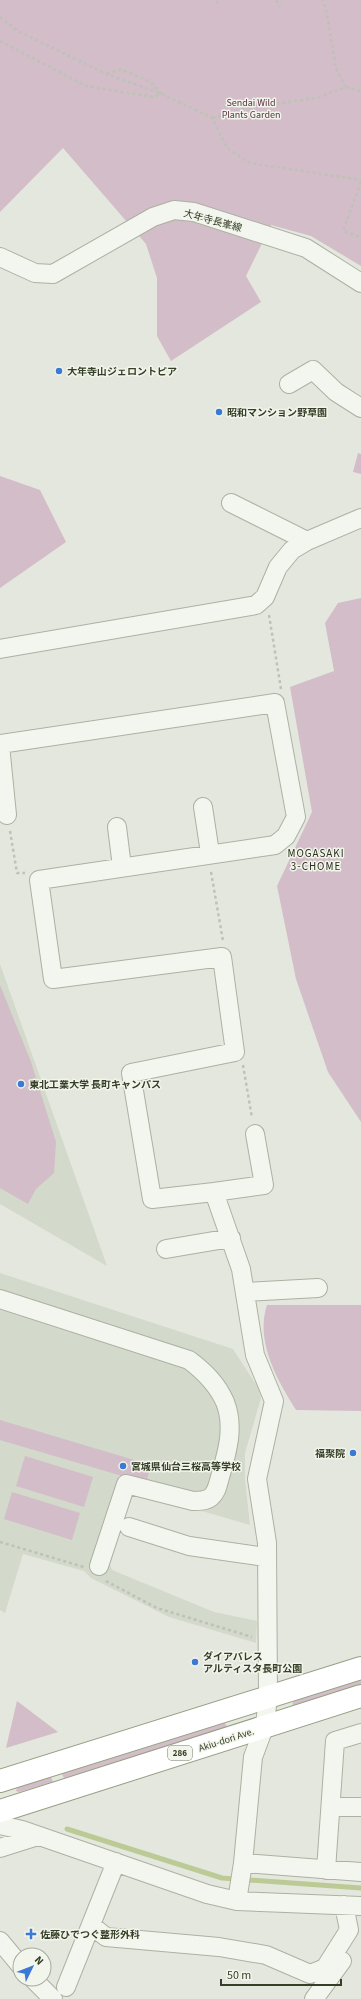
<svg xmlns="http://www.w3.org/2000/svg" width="361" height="1999" viewBox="0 0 361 1999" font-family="'Source Sans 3','Noto Sans JP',sans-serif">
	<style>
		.built { fill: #d3d9cb }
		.green { fill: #d2bdc8 }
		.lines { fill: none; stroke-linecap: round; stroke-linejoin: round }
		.stream { stroke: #bcca96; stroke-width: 5 }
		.minor-casing { stroke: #acb1a2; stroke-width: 20 }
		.highway-casing { stroke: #959f83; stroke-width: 24 }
		.path { stroke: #bec2b7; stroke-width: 2.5; stroke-dasharray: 3 3; stroke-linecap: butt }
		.minor { stroke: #f3f6ef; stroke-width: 18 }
		.highway { stroke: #fff; stroke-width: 22 }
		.poi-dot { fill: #3b79d4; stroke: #f2f5ec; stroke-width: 1.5 }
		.labels { text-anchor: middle; stroke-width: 3; stroke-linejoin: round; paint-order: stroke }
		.shield { fill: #f2f5ec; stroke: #6e7561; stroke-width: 1 }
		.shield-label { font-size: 9px; font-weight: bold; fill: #353e26 }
		.park-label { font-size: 10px; fill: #5b3244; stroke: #f2f5ec }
		.street-label { font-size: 10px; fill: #353e26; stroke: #f2f5ec }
		.poi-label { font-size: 10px; font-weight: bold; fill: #353e26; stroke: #f2f5ec; text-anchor: start }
		.neighbourhood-label { font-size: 11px; letter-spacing: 1px; fill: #262f18; stroke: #f2f5ec }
	</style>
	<rect width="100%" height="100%" fill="#e4e7dd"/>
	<!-- built -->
	<path class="built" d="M0,964L107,1266L0,1204Z
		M0,1273L233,1349L259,1389L261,1398L245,1453V1480L250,1525L130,1490L108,1558L112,1570L214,1612L257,1621L256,1643L169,1617L91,1578L84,1571L23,1554L5,1613L0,1610Z"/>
	<!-- green -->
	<path class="green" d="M0,0H361V266L311,236L271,225L246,276L261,302L171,361L157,336V278L146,244L63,148L0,212Z
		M358,453L361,454V474L353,472Z
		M0,476L40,490L66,542L0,588Z
		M361,598V1122L328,1072L296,979L277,886L312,812L290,687L334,671L325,623L338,603Z
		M0,985L31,1062L56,1142L54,1173L36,1189L28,1204L0,1188Z
		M267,1305H361V1411L296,1410C277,1380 255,1341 267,1305Z
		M0,1420L151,1465L146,1483L0,1440Z
		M25,1456L93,1477L84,1507L16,1486Z
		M12,1492L80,1513L72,1540L4,1519Z
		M361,1680V1686L294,1706L292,1704L294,1701Z
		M17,1701L58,1732L6,1748Z
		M225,1723L227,1727L64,1778L62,1774Z
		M51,1777L53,1782L19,1792L16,1791L17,1788Z"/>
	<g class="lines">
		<!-- stream -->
		<path class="stream" d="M67,1829L222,1878L361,1888"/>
		<!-- minor casing -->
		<g class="minor-casing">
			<path id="minor" d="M0,257L35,273L53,274L153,217L174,210L194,212L306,248L361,283
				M289,384L313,370L336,392L361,408
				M231,503L307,541
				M0,649L256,605L265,597L278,567L292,550L307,541L361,518
				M0,744L275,703L296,817L286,836L275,845L39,880L53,979L222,957L235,1052L131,1073L152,1199L214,1192L241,1269L255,1355L274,1401L257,1479L267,1543L268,1696L265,1725L253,1757L243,1863L361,1872
				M0,745L7,815
				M203,807L210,853
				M117,827L122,867
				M214,1192L264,1185L255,1134
				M166,1249L231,1238
				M245,1292L318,1288
				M0,1299L189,1360C205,1372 217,1384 225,1402C235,1427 227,1453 220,1477C218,1484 217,1492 211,1497C206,1501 199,1501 193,1501L126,1484L99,1566
				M129,1527L189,1546L266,1557
				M331,1807H361
				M0,1825L22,1830L207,1894L237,1901L361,1906
				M0,1848L38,1836
				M326,1870L335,1741L361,1733
				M237,1901L243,1863
				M91,1925L106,1937L219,1947L266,1955L310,1974L325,1968L349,1930L344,1905
				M0,1941L20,1965
				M33,1979L53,1999
				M66,1987L116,1862
				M314,1999L342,1961"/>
		</g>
		<!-- highway casing -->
		<g class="highway-casing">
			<path id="highway" d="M0,1781L361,1668
				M0,1811L361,1696"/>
		</g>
		<!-- path -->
		<path class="path" d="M276,0L280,7
			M216,3L220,0
			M0,17L18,31L104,73L162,94L212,118L227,148L250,163L361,180
			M0,41L86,86L153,97L161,94
			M107,74L121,69L152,83L161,94
			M346,87L361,91
			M212,118L252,107L316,98L346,87L336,69L327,14L323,0
			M361,182L343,231L361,237
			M269,615L281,689
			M10,831L17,873H25
			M211,872L223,941
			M243,1065L252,1118
			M0,1542L84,1567
			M106,1581L157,1608L252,1637"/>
		<!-- minor -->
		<use href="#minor" class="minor"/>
		<!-- highway -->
		<use href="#highway" class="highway"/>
	</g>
	<!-- markers -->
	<g class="poi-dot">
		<circle cx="59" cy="371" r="4"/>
		<circle cx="219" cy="412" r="4"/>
		<circle cx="21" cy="1084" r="4"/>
		<circle cx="353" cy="1453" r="4"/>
		<circle cx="123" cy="1466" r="4"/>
		<circle cx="195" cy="1662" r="4"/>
		<path d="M29 1928h4v4h4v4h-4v4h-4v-4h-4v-4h4z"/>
	</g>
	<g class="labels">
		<!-- shield labels -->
		<rect class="shield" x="168" y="1746" width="24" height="14" rx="3"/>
		<g class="shield-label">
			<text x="180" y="1756">286</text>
		</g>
		<!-- park labels -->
		<g class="park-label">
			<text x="251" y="106">Sendai Wild<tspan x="251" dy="12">Plants Garden</tspan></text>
		</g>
		<!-- street labels -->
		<g class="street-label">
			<text transform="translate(213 220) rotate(15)" y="4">大年寺長峯線</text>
			<text transform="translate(226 1739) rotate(-18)" y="4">Akiu-dori Ave.</text>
		</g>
		<!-- poi labels -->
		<g class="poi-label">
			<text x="67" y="375">大年寺山ジェロントピア</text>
			<text x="227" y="416">昭和マンション野草園</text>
			<text x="29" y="1088">東北工業大学 長町キャンパス</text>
			<text x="345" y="1457" text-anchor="end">福聚院</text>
			<text x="131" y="1470">宮城県仙台三桜高等学校</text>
			<text x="203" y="1660">ダイアパレス<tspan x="203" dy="12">アルティスタ長町公園</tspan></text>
			<text x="40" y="1938">佐藤ひでつぐ整形外科</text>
		</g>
		<!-- neighbourhood labels -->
		<g class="neighbourhood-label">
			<text x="316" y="857">MOGASAKI<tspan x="316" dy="13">3-CHOME</tspan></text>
		</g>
	</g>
	<!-- north arrow -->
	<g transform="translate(32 1967) rotate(47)"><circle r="19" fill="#f2f5ec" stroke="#a6ac9d"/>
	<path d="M0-3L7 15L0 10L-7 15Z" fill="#3b79d4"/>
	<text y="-6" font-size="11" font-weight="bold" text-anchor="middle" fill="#353e26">N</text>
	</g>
	<!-- scale -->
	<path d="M221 1979v6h120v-6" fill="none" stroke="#353e26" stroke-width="2"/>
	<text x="227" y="1979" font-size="12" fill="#353e26" stroke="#f2f5ec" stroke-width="3" paint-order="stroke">50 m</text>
</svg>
